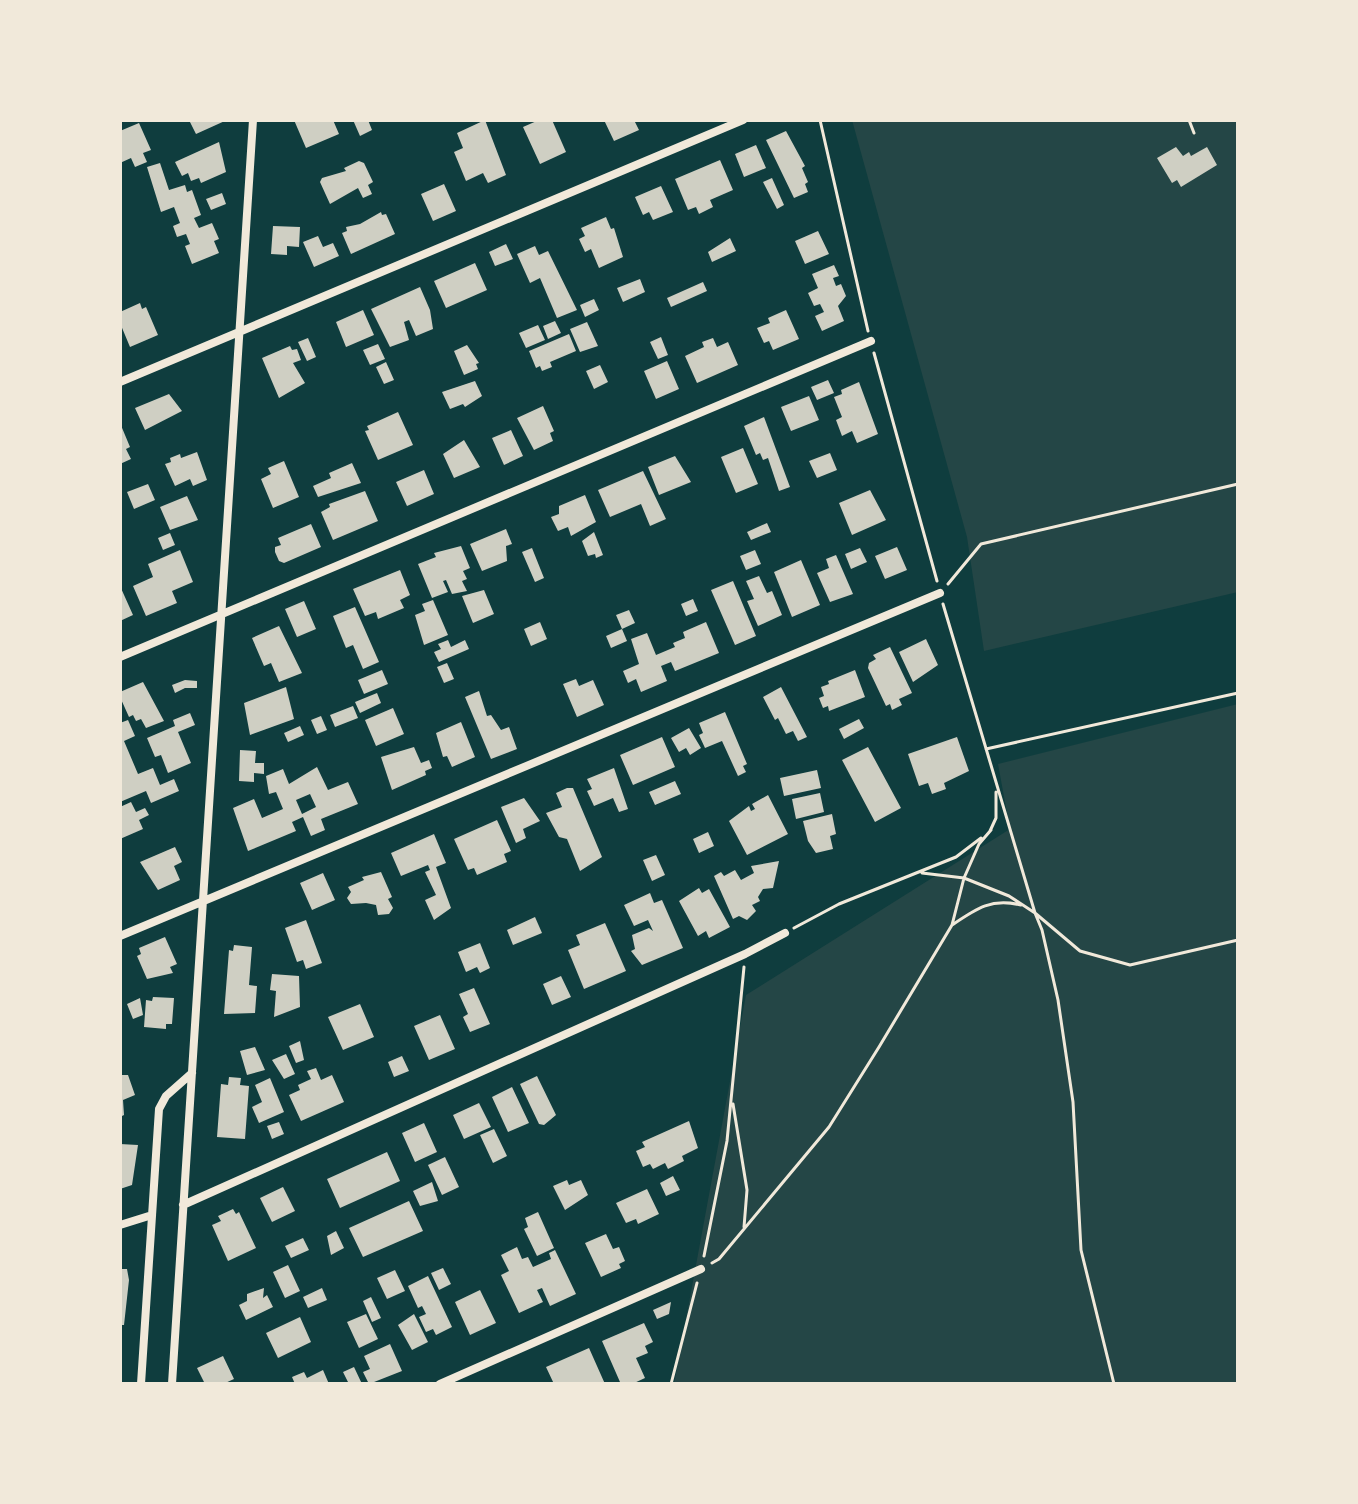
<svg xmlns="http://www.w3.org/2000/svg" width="1358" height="1504" viewBox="0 0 1358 1504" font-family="Ubuntu,sans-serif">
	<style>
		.green { fill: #244646 }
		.building { fill: #cfcfc3; fill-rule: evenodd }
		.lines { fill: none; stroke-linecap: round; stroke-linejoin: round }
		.path { stroke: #f1e9da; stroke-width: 3 }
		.minor { stroke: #f1e9da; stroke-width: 8 }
	</style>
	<rect width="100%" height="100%" fill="#0f3d3e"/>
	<!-- green -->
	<path class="green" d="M852,120H1238V592L984,651L967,537Z
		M1238,704V1384H674L746,995L1010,829L998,764Z"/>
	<!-- building -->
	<path class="building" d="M189,120H227L196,134Z
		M294,120H333L339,134L306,148Z
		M353,120H368L372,130L360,136Z
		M485,120L506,175L488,183L483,173L466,181L454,152L463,148L457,133Z
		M539,120H552L566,152L540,164L523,127Z
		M604,120H634L639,130L614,141Z
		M139,123L151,150L143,153L147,162L135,167L131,158L120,163V131Z
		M786,131L805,166L802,168L808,182L805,184L808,192L794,198L766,140Z
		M219,142L226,172L201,183L199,178L191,181L188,173L182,176L175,162Z
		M756,145L766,168L744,177L735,154Z
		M1176,147L1183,156L1189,152L1191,156L1207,147L1217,165L1181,187L1177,180L1172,183L1157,158Z
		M720,160L733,190L710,200L713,207L699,214L696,207L688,210L675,179Z
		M359,161L364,163L373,182L368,185L372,194L363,198L358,188L330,204L320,182L322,178L346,171L344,168Z
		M160,163L169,190L185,185L187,192L192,190L201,215L194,218L199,228L212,223L219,239L214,241L219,253L192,264L185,246L190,244L186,234L177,237L173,226L180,223L174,207L161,212L147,167Z
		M772,178L784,205L777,209L763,182Z
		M444,184L456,211L433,221L421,194Z
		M661,186L673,212L653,220L649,212L643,215L635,197Z
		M222,193L226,204L211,210L206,199Z
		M381,212L382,215L386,214L395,234L351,254L342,233L347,231L346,227L360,224Z
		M606,217L611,229L614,228L623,257L599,268L591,249L585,252L579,239L585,236L581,228Z
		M273,226L300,227L299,247L287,246V255L271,254Z
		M818,231L829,254L805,264L795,241Z
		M318,236L323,247L333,243L339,256L314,267L303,242Z
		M730,238L736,251L712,262L708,252Z
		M506,244L513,259L495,266L489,252Z
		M535,246L539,255L548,251L577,310L557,318L540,278L530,283L517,254Z
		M475,263L487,290L446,308L434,281Z
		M834,265L839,276L833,278L836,286L841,284L846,296L838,306L844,321L822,331L815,316L824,312L820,304L814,306L808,293L818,288L812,274Z
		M640,279L645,292L623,302L617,288Z
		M703,282L707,291L671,307L667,298Z
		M420,287L430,310L433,329L416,336L409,320L404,322L409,340L390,347L371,309Z
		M594,299L599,310L585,317L580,305Z
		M140,303L142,309L146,307L158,335L130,347L120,323V312Z
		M363,310L374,335L346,347L336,322Z
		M786,310L799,339L773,350L769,341L764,343L757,328L770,323L768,318Z
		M555,321L561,333L548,339L543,326Z
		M587,322L598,346L580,352L570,329Z
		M538,325L545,340L526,348L519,333Z
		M569,334L576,351L550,362L552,367L542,371L540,366L536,368L529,351Z
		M661,337L668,355L658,359L650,342Z
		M308,338L316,357L307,361L298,342Z
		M713,338L717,347L728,342L738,365L697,383L685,356L704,347L702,342Z
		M378,344L385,359L370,365L363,350Z
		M467,345L479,363L476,364L478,369L464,375L454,351Z
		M290,346L292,350L297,349L301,360L293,363L305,383L279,398L262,358Z
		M667,361L679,389L656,399L644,371Z
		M386,362L394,380L384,384L376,367Z
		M600,365L608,382L594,389L586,371Z
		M828,380L834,393L817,400L811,387Z
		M475,381L482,396L465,407L463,404L450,409L442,392Z
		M859,382L878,434L857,443L852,431L842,436L836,420L842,417L834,397L842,394L841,390Z
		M169,394L182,411L145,430L135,408Z
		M809,396L819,420L791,431L781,407Z
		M543,406L554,431L550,433L553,441L534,450L517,418Z
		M398,412L413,445L378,460L365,431L369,430L367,426Z
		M764,417L790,487L779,491L768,458L763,460L760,453L756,455L744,426Z
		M120,423L130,447L126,449L131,459L120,464Z
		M511,430L523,456L504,465L492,438Z
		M464,440L480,467L454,478L443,454Z
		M743,448L758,484L736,493L721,457Z
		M197,452L207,480L193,486L190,479L175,486L165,464L171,462L170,458L180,454L181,458Z
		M830,453L837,470L817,478L809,461Z
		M675,456L691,482L659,495L648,467Z
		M284,461L299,497L273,508L261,479L271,474L268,468Z
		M352,463L361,483L318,497L313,486L331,478L329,473Z
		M424,470L434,494L407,506L396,482Z
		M643,471L666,519L650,526L641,504L610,517L598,490Z
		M148,484L155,500L134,509L127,492Z
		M870,490L886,520L852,535L839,503Z
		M365,491L378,521L333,540L321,512L330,507L329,504Z
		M585,495L596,522L571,536L568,527L558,531L551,517L559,514V506Z
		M187,496L198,520L170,530L160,507Z
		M767,523L771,532L751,540L747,532Z
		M311,524L321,547L284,563L279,561L275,552V547L281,545L278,538Z
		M506,529L512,544L506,546L507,561L482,571L470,544Z
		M594,532L603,555L596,558L595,554L588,556L582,541Z
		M170,533L175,545L163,550L158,538Z
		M461,546L470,568L463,571L467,579L462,581L467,591L452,594L446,580L443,581L448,592L432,598L418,564L436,557L434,553Z
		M897,547L907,570L885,579L875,556Z
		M532,548L544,578L535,582L522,552Z
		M860,548L867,562L851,569L845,554Z
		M180,550L193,582L172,591L177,603L146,616L133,586L153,577L148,564Z
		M755,550L761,564L746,570L740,556Z
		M836,555L853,594L830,602L817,573L829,568L826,559Z
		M801,560L820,605L792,617L774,572Z
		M400,570L410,595L400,600L404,608L378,619L376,612L365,616L353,589Z
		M759,576L767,593L772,591L782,615L758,626L747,601L754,599L746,581Z
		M733,581L756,636L735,645L711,590Z
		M120,586L133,615L120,621Z
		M484,590L494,614L473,623L462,596Z
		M693,599L698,611L686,616L681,604Z
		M433,600L448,635L424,645L415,615L425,611L422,604Z
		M304,601L316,629L297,637L285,609Z
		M355,607L379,662L363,669L353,645L346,648L333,616Z
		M629,610L635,623L622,629L616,615Z
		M540,622L547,639L531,646L524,629Z
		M706,622L719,653L675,671L671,662L661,666L667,681L641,692L636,679L628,683L623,671L639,664L631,639L647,633L656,655L675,647L673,643L685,638L683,632Z
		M279,626L302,673L279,682L271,663L264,666L252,638Z
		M622,629L627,641L611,648L606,636Z
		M926,639L938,665L913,682L899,652Z
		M448,640L451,647L465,640L469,649L439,662L434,652L441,649L438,644Z
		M890,647L912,693L899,699L902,705L892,710L890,704L886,706L868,668L869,663L876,659L873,655Z
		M447,663L454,679L444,683L437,667Z
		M382,670L388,684L364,694L358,680Z
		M855,670L865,697L829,711L828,706L823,708L819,698L824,696L821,687L829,684L828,681Z
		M576,679L579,686L593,680L604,705L577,717L563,684Z
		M185,680L197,681V688H185L175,693L172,685Z
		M143,682L164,721L146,728L141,719L136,721L133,715L129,717L120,697V692Z
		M286,687L294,719L250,735L244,703Z
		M781,687L807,737L798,741L793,731L786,734L778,718L775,720L763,697Z
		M479,691L487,716L491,715L501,730L509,727L517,749L491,759L465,697Z
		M377,693L381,703L360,713L355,702Z
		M353,706L358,718L335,727L330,715Z
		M393,708L404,734L376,746L365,720Z
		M725,712L747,764L743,766L746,772L738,776L722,741L705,748L699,735L703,733L699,723Z
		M190,713L195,725L178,732L191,763L168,773L161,755L155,757L147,738L175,726L173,720Z
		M321,716L327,730L317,734L311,720Z
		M859,719L864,728L844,739L839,729Z
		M128,720L135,736L124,741L138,774L153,768L160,785L174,779L179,791L151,803L146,791L120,802V723Z
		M461,722L475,757L452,767L447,756L443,757L436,733Z
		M300,726L304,735L288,742L284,733Z
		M689,728L701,748L690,755L686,748L679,752L671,738Z
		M662,737L675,767L633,785L620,755Z
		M957,737L969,771L944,783L946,789L932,794L928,783L919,786L908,754Z
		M414,747L421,763L429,760L432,768L425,771L426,775L392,790L381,757Z
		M868,747L901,808L875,822L842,760Z
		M240,750L256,751L255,763H264V774L254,773V782L239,781Z
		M317,767L328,790L348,782L358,804L321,819L325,830L311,836L303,817L292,822L296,831L248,851L233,808L254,799L262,818L283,809L276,792L269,794L266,776L283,769L289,784ZM310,794L316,807L302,814L296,800Z
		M614,768L628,809L619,812L613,798L594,806L587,791L592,789L587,779Z
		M817,770L821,788L784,796L780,778Z
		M675,781L681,794L655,805L649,792Z
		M567,788H573L602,857L580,871L567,839L559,837L546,813L562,807L556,793Z
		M820,793L824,812L796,819L792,799Z
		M768,795L788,834L747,855L729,821L749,806L751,811L755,809L752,804Z
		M524,798L540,821L523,829L526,838L516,843L501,807Z
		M131,802L136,812L145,808L149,815L139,820L143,829L120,839V807Z
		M832,814L836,834L830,836L833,849L816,853L808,841L803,821Z
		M497,820L511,851L504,854L507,862L477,875L474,868L468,870L454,839Z
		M708,832L714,846L699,853L693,839Z
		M434,834L446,863L436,867L451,908L434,920L425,900L436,895L425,872L430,870L428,865L401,876L391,853Z
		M175,847L182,862L174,866L180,880L158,890L140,862Z
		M656,855L665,875L652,881L643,860Z
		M779,861L773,888L763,889L758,897L760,901L752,905L756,911L747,920L739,916L733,919L714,876L721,872L724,876L735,870L741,880L754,873L751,866Z
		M381,872L392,897L388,899L393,908L389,914L378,915L376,905L366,903L351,904L347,898L351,892L348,887L364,880L362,877Z
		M323,873L335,900L312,910L300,883Z
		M699,888L702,893L709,889L730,927L709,938L706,931L698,936L679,901Z
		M650,893L654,903L662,900L683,948L642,965L631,951L635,949L632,935L649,928L653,931L648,920L634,926L624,905Z
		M535,917L542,933L513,945L507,930Z
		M306,920L322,963L306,969L303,960L297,962L285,928Z
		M605,923L626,971L584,989L568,950L580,945L576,935Z
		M165,937L177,964L170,967L173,973L147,979L137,956L141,954L139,948Z
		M480,943L490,968L480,973L477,967L466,972L458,952Z
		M234,945L252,947L249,985L257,986L255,1013L224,1014L229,950L233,951Z
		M272,974L299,976L300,1007L274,1017L276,991L270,990Z
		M561,976L571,997L552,1005L543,984Z
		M474,988L490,1024L470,1032L463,1017L468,1014L459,994Z
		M153,997L174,998L172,1024H166V1029L144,1027L146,1000L152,1001Z
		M140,998L143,1015L133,1019L127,1004Z
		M360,1004L374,1037L343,1050L328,1017Z
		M440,1015L455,1049L429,1060L414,1026Z
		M300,1041L304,1060L296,1063L289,1046Z
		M255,1047L265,1070L247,1075L240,1051Z
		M286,1054L295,1074L284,1079L272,1060Z
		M402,1056L409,1071L394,1077L388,1062Z
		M316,1068L321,1080L332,1075L344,1102L301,1121L289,1095L300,1090L298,1085L311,1079L307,1071Z
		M120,1075H128L135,1095L123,1100L124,1115L120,1117Z
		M537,1076L556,1115L544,1125L539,1124L520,1084Z
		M229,1077L241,1078L240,1085L249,1086L245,1139L217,1137L221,1084L228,1085Z
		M270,1078L284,1112L259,1123L252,1107L262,1102L255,1085Z
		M512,1087L529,1123L508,1132L492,1097Z
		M479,1103L491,1127L464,1139L453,1115Z
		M689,1121L698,1148L682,1156L684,1161L668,1169L665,1163L653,1169L650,1164L643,1167L636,1151L645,1147L642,1142Z
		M279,1122L284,1134L272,1139L267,1126Z
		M424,1123L437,1152L415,1162L402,1133Z
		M494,1129L507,1156L493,1163L480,1135Z
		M120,1144L138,1145L132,1185L120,1189Z
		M387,1152L400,1181L340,1208L327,1179Z
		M445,1157L459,1187L442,1195L428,1165Z
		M673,1176L680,1190L666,1196L660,1183Z
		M567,1180L569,1185L581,1180L588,1195L565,1210L553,1186Z
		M432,1182L438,1201L420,1206L413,1191Z
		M283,1187L295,1211L272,1222L260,1198Z
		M647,1189L659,1214L638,1224L636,1219L626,1223L616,1203Z
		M409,1201L423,1231L363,1257L349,1228Z
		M233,1209L236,1214L239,1212L256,1248L228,1261L212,1225L221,1221L218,1216Z
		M538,1212L554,1248L537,1256L524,1229L528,1227L525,1218Z
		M336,1231L344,1248L331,1255L327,1236Z
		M606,1234L613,1249L619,1247L625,1261L619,1264L621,1268L601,1277L585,1243Z
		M303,1238L309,1250L291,1258L285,1246Z
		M517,1247L522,1259L528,1257L533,1267L551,1259L549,1253L555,1250L576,1294L550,1306L542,1288L537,1290L543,1302L519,1313L501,1275L509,1271L501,1255Z
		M288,1265L300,1291L285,1298L273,1272Z
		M443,1268L451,1284L439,1290L431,1273Z
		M120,1269H127L129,1280L124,1325H120Z
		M395,1270L405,1291L387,1299L377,1278Z
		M428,1276L452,1327L436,1335L433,1329L426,1332L419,1317L426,1314L422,1306L418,1308L408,1286Z
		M264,1288L263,1298L267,1295L273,1307L246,1320L239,1305L247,1301V1294Z
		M322,1288L327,1300L308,1308L303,1297Z
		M480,1290L496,1323L470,1335L455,1302Z
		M371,1297L381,1318L372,1322L363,1301Z
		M671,1302L669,1314L657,1319L653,1310Z
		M366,1314L378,1339L359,1348L347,1322Z
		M414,1314L428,1342L412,1350L398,1325Z
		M300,1317L311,1342L278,1358L266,1333Z
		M644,1323L653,1342L645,1346L648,1353L636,1358L645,1378L632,1384H615L620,1382L602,1341Z
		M390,1344L402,1371L369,1384L363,1372L370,1369L364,1356Z
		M589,1348L605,1384H554L546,1367Z
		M223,1356L234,1379L223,1384H205L197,1368Z
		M354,1367L362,1384H349L343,1372Z
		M323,1370L329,1384H295L292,1377L304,1372L307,1378Z"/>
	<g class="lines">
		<!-- path -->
		<path class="path" d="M820,120L868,331
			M1189,120L1194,133
			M874,353L937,581
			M948,584L981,544L1238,484
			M943,604L1035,913L1080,951L1130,965L1238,940
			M986,749L1238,693
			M990,831L996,818V792
			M922,873L964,878L1009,896L1035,913L1042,930L1058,1000L1073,1102L1081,1250L1114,1384
			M952,925C977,908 991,898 1021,905
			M794,928L839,904L956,857L981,838
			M733,1104L747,1190L744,1227
			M704,1256L727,1141L744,967
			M712,1263L719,1259L829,1127L879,1047L952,925L964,878L979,844L991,830
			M671,1384L697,1283"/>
		<!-- minor -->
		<path class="minor" d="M120,382L743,120
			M120,657L871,341
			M120,936L940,593
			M183,1205L745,954L785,933
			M120,1225L152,1215
			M141,1384L159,1109L166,1096L192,1073
			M172,1384L253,120
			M440,1384L701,1269"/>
	</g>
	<!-- border -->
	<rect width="1358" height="1504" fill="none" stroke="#f1e9da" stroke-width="244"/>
</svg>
